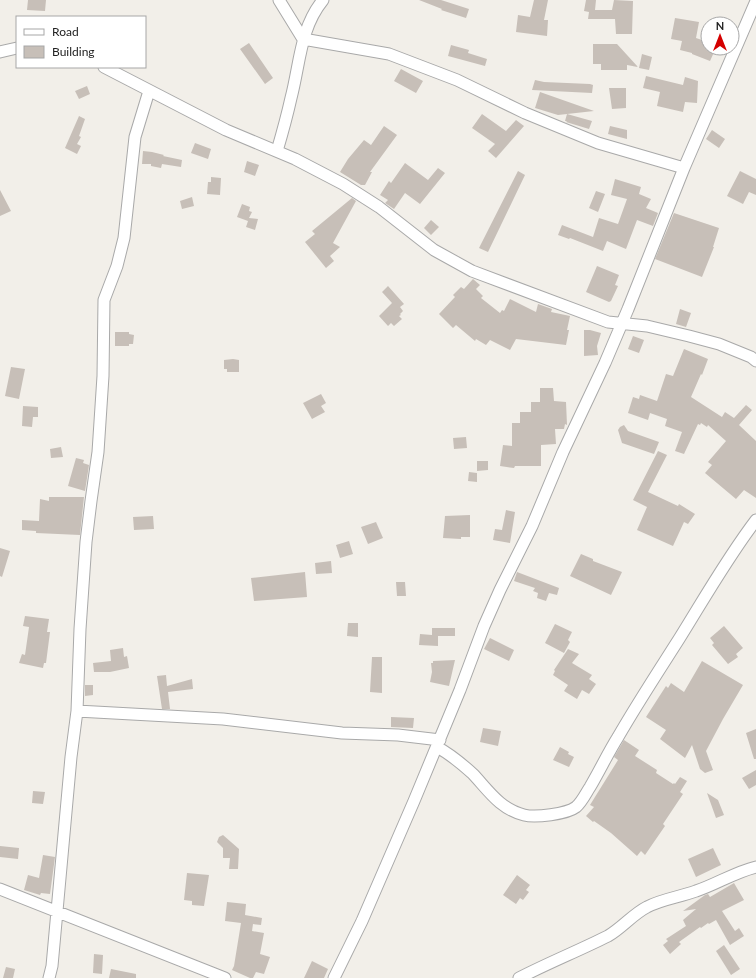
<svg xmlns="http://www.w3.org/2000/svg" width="756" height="978" viewBox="0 0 756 978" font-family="Lato,sans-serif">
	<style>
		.building { fill: #c7bfb8 }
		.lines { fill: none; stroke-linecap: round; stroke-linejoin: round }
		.minor-casing { stroke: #a9a9a9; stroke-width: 13 }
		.minor { stroke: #fff; stroke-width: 11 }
	</style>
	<rect width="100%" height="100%" fill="#f2efe9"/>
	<!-- building -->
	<path class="building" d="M28,0H46L45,11L27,10Z
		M419,0H441L469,9L466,18L441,10L442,9Z
		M534,0H548L544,20H548L547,36L516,32L518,15L530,17Z
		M586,0H596L595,10H612L614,0L633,1L632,34H616L615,19H588L589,12L584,11Z
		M675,18L699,22L696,38L708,42V48H716L710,61L692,54V53L680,50L682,41L671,39Z
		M249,43L273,78L265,84L240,49Z
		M593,44H617L638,67L627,65V70H601V64H593Z
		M451,45L469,50L468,53L487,59L485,66L448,56Z
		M642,54L652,57L649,70L639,68Z
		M401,69L423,81L416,93L394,81Z
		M646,76L683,85L685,77L698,81L697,103L685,102L683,112L657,106L660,92L643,88Z
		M535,80L544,82L590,84L593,85L592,93L532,90Z
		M87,86L90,94L79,99L75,91Z
		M609,88H626V108L612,109Z
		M540,92L594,111L567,114L592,121L589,129L566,122L567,121H565L567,114L558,115L535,108Z
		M482,114L506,131L516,120L524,126L496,158L488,151L495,144L472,128Z
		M79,116L85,119L79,136L81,137L77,144L81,146L77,154L65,148Z
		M384,126L397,135L370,172H372L365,185H361L340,172L348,159L364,140L371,145Z
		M610,126L627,130V139L608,134Z
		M712,130L725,139L719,148L706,139Z
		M195,143L211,149L208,159L191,153Z
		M143,151L152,152L164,155L163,156L182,160L181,167L162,164L161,168L151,166V164H142Z
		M247,161L259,165L255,176L244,172Z
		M405,163L428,180L438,168L445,173L420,204L405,193L394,209L385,203L388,200L380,195L389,181L391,183Z
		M518,171L525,175L488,252L479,248Z
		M740,171L756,179V195L749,192L743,204L727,196Z
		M211,177L221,178L220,195L207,194L208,182H211Z
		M615,179L641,187L639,194L651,199L646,208L658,213L653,226L637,220L626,249L607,241L603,251L570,238L569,239L558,235L562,225L593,237L599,218L618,224L627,199L611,195Z
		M0,190L11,211L0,216Z
		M596,191L605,194L598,212L589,208Z
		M192,197L194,206L182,209L180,201Z
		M352,198L356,201L333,243L340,247L330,256L334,261L326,268L305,242L315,234L312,231Z
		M242,204L250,207L249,211L252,212L249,218L258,219L255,230L246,227L248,221L237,217Z
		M674,213L719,228L713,247H714L702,277L655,259Z
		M431,220L439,227L431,235L424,228Z
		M597,266L619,275L615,285L618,286L611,301L609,302L586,292Z
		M473,279L480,285L476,289L483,296L481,298L500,313L502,310L504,311L510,299L536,312L538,304L552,309L551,312L570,316L567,330H569L566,345L516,339L510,350L490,340L486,345L476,339L475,341L456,325L453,328L439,314L455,297L453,295L461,287L464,289Z
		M388,286L404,304L400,307L403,311L400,314L401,315L399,316L402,319L394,326L391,323L388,326L379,316L392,303L382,292Z
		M680,309L691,313L686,327L676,324Z
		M584,330H590L601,333L597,346L598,355L584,356Z
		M115,332H129V334L134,335L133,344H129V346H115Z
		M633,336L644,340L639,353L628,349Z
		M684,349L708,359L702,375L701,374L691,397L722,417L725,412L734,418L746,405L752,410L739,425L756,441V498L744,490L736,499L705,473L712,465L708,462L726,441L708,425L707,427L701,423L700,425L698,424L684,454L675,451L682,432L665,426L667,419L650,413L648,420L628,413L633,397L639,399L640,395L657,401L666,374L673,376Z
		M233,359L239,360V372H227V369H224V360Z
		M11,367L25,369L19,399L5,396Z
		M540,388H553L554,401L566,402L567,425L565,424L564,429H555L556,444L541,445V466H515L514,468L500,466L503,445L512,446V423H520V412H531V402H540Z
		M321,394L326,403L321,406L325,412L312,419L303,403Z
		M23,406L38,407V417H33L32,427L22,426Z
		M624,425L628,431L659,442L654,454L622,443L618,430L620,427Z
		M466,437L467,448L454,449L453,438Z
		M61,447L63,457L51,458L50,449Z
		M658,451L667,455L648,492L678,506L679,504L695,514L688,524L684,522L673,546L637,530L647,507L633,500Z
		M76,458L84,460L83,463L89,465L85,491L68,486Z
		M477,461H488V470L477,471Z
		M469,472L477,473V482L468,481Z
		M49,497H84L80,535L36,533V531L22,530V520L39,521L40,499L49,501Z
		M506,510L515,512L510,543L493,540L495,529L502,530Z
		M470,515V537H461V539L443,538L445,516Z
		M153,516L154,529L134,530L133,517Z
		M376,522L383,538L368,544L361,527Z
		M349,541L353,554L340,558L336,545Z
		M0,548L10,551L2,577L0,576Z
		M581,554L593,559V561L622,572L611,595L570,576Z
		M331,561L332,573L316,574L315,563Z
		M305,572L307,597L254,601L251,578Z
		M517,572L559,588L557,595L549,593L546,601L537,598L538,593L533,591L535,588L514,581Z
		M396,582H405L406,596H397Z
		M25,616L49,619L47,632H50L46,663H44L43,668L19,663L22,654L25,655L29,627L23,626Z
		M348,623H358V637L347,636Z
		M555,624L572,632L568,640L570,642L564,653L545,643Z
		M724,626L743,648L736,654L738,657L728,664L712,645L714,643L710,638Z
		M432,628H455V636H438V646L419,645L420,634L432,635Z
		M490,638L514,650L509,661L484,649Z
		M123,648L124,657L127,656L129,668L110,672H94L93,663L111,661L110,650Z
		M568,649L579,654L572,663L592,675L589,679L596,684L589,694L582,690L577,699L564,691L568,685L553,675L555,671L554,670Z
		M372,657H382V693L370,692Z
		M455,660L449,686L430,682L432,672L431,663H433V661Z
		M702,661L743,685L723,719L706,751L713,770L705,773L700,769L692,745L685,758L660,739L666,730L646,717L666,686L668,688L671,683L684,692Z
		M166,675L167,686L192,679L193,689L168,692L170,709H162L157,676Z
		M85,685H93V695L85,696Z
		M391,717L414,718L413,728L391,727Z
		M483,728L501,731L498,746L480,742Z
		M756,729V759H754L746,733Z
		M624,740L639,750L635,756L657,770L656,773L673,784L674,783L675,784L680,777L687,781L680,792L683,794L663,824L665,826L645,855L641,851L637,856L611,833L594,821L593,822L586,816L594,807L590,805L618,760L614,757Z
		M560,747L569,752L568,754L574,757L569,767L553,760Z
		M756,770V785L749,789L742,778Z
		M33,791L45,792L43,804L32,803Z
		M707,793L718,800L724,815L716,818Z
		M223,835L239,849L238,869H229L230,858H223V848L217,842L219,837Z
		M0,846L19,848L18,859L0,857Z
		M713,848L721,865L696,877L688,859Z
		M43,855L55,857L50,894L41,893L40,895L24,890L28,875L39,878Z
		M187,873L209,875L204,906L192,905V901L184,900Z
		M517,875L530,885L526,890L529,892L523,900L520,898L516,904L503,895Z
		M734,883L744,900L722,911L735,931L739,928L744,936L730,945L716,920L709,924L708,923L701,928L700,927L679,942L681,944L670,954L663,945L668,941L666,939L686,926L683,920L696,909L683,911L705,895L708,894L710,897Z
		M227,902L246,904L245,915L262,918L261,925L253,924L252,931L264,933L260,954L270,957L264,974L256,972L253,978H250L232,970L234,966L241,923L225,921Z
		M724,945L740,969L731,975L716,951Z
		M94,954L103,955L102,974L93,973Z
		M312,961L328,969L324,978H304Z
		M6,967L15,969L13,978H3Z
		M111,969L136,974V978H109Z"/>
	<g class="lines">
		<!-- minor casing -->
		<g class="minor-casing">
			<path id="minor" d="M279,0L303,39L389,54L457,80L525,113L598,143L684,168
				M0,52L17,48
				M104,67L226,130L295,159L343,184L379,207L434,250L472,271L608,322L647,326L689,336L719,344L751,357L756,361
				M277,151C282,134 287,116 291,98C300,64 300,28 323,0
				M77,711L223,719L342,733L398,735L440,740
				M437,747C450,754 462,764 473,774C488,790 500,809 524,815C535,818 567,814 576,807C582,802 586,793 590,787C600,770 608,753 618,737C637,704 658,672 679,639C704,599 727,558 756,520
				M0,889L225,978
				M49,978L52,966L71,757L77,711L80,629L86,542L91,501L98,452L103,376L104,300L117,266L124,238L135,137L149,91
				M334,978L362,921L414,801L460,690L484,626L500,590L532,526L563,452L605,363L628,309L684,168L756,1
				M519,978C548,963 578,951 608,936C622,928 633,914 647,907C662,899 680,897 696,891C717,884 735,872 756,867"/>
		</g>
		<!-- minor -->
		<use href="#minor" class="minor"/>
	</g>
	<!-- legend -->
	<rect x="16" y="16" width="130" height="52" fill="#ffffff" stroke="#a7a7a7"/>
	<rect x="24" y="29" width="20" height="6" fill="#ffffff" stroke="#a7a7a7"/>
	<text x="52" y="36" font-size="12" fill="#222222">Road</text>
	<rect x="24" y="46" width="20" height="12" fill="#c7bfb8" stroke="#a7a7a7"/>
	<text x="52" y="56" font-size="12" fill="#222222">Building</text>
	<!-- north arrow -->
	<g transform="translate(720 36)"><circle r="19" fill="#ffffff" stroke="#a7a7a7"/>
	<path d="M0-3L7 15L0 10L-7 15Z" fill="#d40000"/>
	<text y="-6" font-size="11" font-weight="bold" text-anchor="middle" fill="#222222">N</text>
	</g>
</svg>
